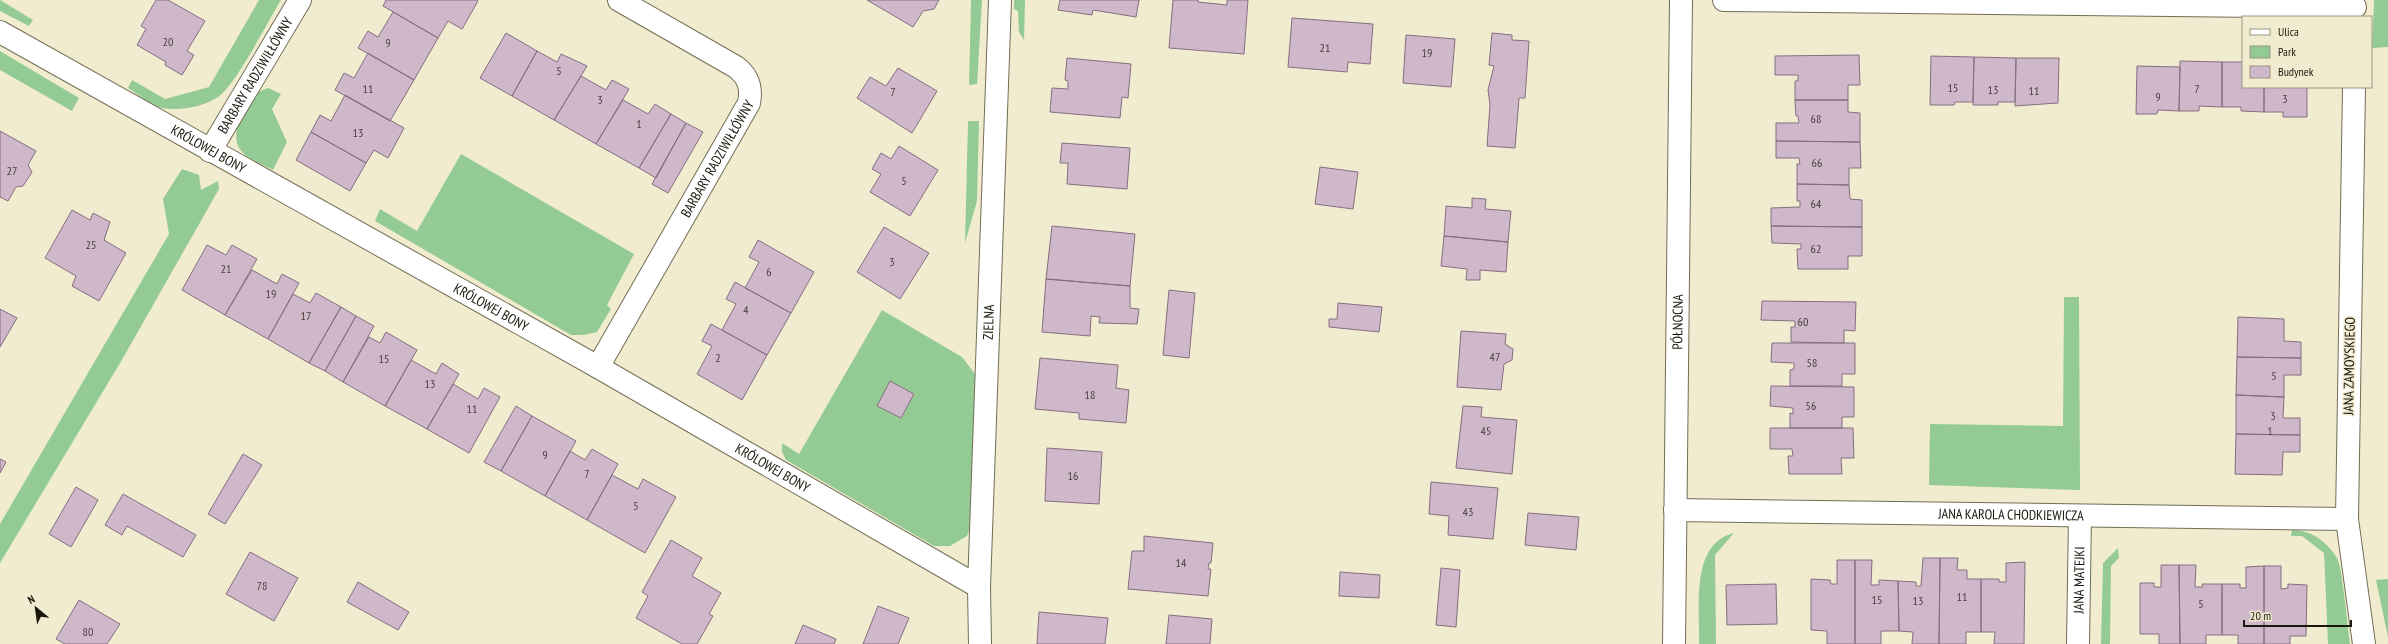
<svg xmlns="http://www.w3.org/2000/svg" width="2388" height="644" viewBox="0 0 2388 644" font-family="'PT Sans Narrow',sans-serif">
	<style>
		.green { fill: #94cb94 }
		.building { fill: #d0b8cb; stroke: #846e80 }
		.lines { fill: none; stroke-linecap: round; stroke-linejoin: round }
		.street-casing { stroke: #736d55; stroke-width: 24 }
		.street { stroke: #fff; stroke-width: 22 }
		.labels { text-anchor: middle; stroke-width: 3; stroke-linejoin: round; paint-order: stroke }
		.number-label { font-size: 12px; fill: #48403d }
		.street-label { font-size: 14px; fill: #1a180e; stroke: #f1ecd0 }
	</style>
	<rect width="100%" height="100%" fill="#f1ecd0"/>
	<!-- green -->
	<path class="green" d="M0,0L33,20L29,26L0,11Z
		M259,0H281C267,23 237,83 218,97C203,107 179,111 162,108C151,106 138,94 128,88L132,80L165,99L209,87Z
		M971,0H982L977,84L969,85Z
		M1014,0H1025L1024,40L1019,32L1018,11L1014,9Z
		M2374,0H2388V47L2372,48Z
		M0,51L79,98L72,111L0,70Z
		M268,88L281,94L272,109L287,142L273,170C264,165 252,161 245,155C225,137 244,112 253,94Z
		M968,121H979L977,201L965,243Z
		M461,154L634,254L607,305L611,309L597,332L584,335H571L375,221L380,209L417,231Z
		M182,169L199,175L201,190L218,181L219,189L123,358L0,563V524L169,234L163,199Z
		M2064,297H2079L2080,490L1929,485L1930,424L2063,426Z
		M882,310L962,357L975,374L972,521L967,536L950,546H934L786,460L782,452V443L799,454Z
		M2292,530C2312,530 2327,542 2337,558C2342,565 2348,630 2350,644H2328L2324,553L2302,536H2291Z
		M1734,533L1715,555L1716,644H1699C1700,608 1690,543 1734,533Z
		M2118,548L2119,558L2111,566L2110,644H2101L2103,563Z
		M2388,579V637L2376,580Z"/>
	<!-- building -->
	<path class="building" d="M156,0H168L205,21L187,51L194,55L182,75L165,65L166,62L137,45L146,29L141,26Z
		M386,0H477L478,1L462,29L448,21L438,38L383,6Z
		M867,0H939L934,9L923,11L913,27Z
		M1060,0H1139L1136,17L1093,10L1092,15L1058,10Z
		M1173,0H1198V2L1227,5V0H1248L1244,54L1169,48Z
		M393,12L438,38L414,80L358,48L368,31L378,37Z
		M1292,18L1373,24L1370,64L1348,62L1347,72L1288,67Z
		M506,33L537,51L512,96L480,78Z
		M1492,33L1512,35V40L1529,41L1525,98H1519L1515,148L1487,146L1490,105L1488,90L1494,66L1489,65Z
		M1406,35L1455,39L1451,87L1403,83Z
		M537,51L557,62L561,54L587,66L554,120L512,96Z
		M368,53L414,80L390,121L335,90L344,73L354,78Z
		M1859,55L1860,85H1848V100H1795V81H1798V75H1775V56Z
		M1931,56L1974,57L1973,102H1955L1954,105H1930Z
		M1974,57L2016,58L2015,102H1998V105H1973Z
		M1067,58L1131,64L1128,98L1122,97L1120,118L1050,112L1052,88L1068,89V81L1065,80Z
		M2016,58H2059L2058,103L2015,106Z
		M2180,61L2222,62V107L2199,106V111H2179Z
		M2222,62H2243V87H2264V112L2241,111V107H2222Z
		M2137,66L2180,67L2179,111L2158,110L2157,114H2136Z
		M898,68L937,91L912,133L857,98L870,77L886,86Z
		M581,76L606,90L612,80L629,89L596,144L554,120Z
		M2264,87H2307V117H2283V112H2264Z
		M345,95L404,128L388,158L374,150L366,163L311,132L320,115L331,121Z
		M623,100L648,114L655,104L671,114L639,168L596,144Z
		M1795,100H1848V112L1860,113V142L1776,141V123H1799L1798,116H1796Z
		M671,114L686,123L656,178L639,168Z
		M686,123L703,132L668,193L652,184Z
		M0,131L36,151L28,165L32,172L23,186L16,187L8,201L0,197Z
		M311,132L366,163L350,191L296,160Z
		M1776,141L1860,142L1861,168H1849V185L1797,184V164H1800L1799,158H1776Z
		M1062,143L1130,148L1127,189L1067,184L1068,163H1060Z
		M899,146L938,170L910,216L870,192L881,174L872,169L881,153L891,159Z
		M1320,167L1358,172L1353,209L1315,204Z
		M1797,184L1849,185L1850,199L1862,200V227L1771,226V208L1800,207V201H1797Z
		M1472,198L1486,199L1485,209L1511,211L1508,242L1444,236L1446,206L1472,208Z
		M72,210L90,220L93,213L110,222L104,240L126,253L99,301L72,286L76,276L45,258Z
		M1052,226L1135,234L1130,286L1046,279Z
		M1771,226L1862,227V256H1848V269H1798L1797,249H1801V244L1772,243Z
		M884,227L929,253L900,299L857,272Z
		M1444,236L1508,242L1506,272L1480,270V280H1466L1467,269L1441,266Z
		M758,240L814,272L791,313L745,288L759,262L749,257Z
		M207,245L226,255L232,245L257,259L225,315L182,290Z
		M252,270L277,284L282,274L299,283L268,339L225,315Z
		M1046,279L1130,286V308L1139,309L1137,324L1099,323L1100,317L1091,316L1090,336L1042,332Z
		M735,282L791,313L767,355L722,330L736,304L726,299Z
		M1169,290L1195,293L1189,358L1163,355Z
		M316,293L341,307L309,363L268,339L293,294L310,303Z
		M1762,301L1856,302L1855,331L1844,330V343L1791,342V327H1795V321L1761,320Z
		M1338,303L1382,307L1379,332L1329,327V319H1337Z
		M341,307L356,316L325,371L309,363Z
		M0,309L17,318L0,347Z
		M356,316L374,326L343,382L325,371Z
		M2238,317L2284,319V341L2301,342V358L2237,357Z
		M711,324L767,355L742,400L697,374L712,346L702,341Z
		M1461,331L1506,334L1505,344L1513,349L1512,360L1504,364L1501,390L1457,387Z
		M386,332L417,350L385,406L343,382L369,337L380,343Z
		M1772,343H1855V374H1842V386H1790V370L1794,369V363L1771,362Z
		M2237,357L2301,358V375H2284V397L2236,395Z
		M1040,358L1118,365L1116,388L1129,390L1126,423L1079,419V413L1035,409Z
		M411,360L436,374L442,363L459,374L427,429L385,406Z
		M890,381L914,394L901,418L877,406Z
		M453,384L478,399L484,388L500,397L469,453L427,429Z
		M1771,386L1854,387V417H1842V428H1790V413L1793,414V408L1770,406Z
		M2236,395L2284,397L2283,418H2300V435L2236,434Z
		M516,406L532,416L501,471L484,462Z
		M1463,406L1482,407L1481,417L1517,420L1512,474L1456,468Z
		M532,416L576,441L545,496L501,471Z
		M1770,428H1853L1854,458H1841L1842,474H1789L1788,456H1793L1792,449H1770Z
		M2236,434L2300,435V452H2283L2282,475L2235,474Z
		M1047,448L1102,452L1099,504L1045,501Z
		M592,449L618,464L587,520L545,496L570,451L585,460Z
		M243,454L262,465L225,524L208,514Z
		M0,459L6,462L0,473Z
		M612,475L638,489L643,479L676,497L645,553L587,520Z
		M1431,482L1498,488L1493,539L1448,535L1449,516L1429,514Z
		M76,487L98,500L71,547L49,534Z
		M123,494L196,535L183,557L127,526L122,535L105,525Z
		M1528,513L1579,517L1576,550L1525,545Z
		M1144,536L1213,543L1211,563H1209L1208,569H1211L1208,596L1128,589L1132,551H1144Z
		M671,540L702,558L692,576L721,593L709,614L713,616L697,644H682L636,618L648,596L642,592Z
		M250,552L298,578L274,621L226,594Z
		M1923,558H1940L1939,644H1912L1913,632L1899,631L1898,581L1916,582V586H1921Z
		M1940,558H1958L1957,570H1967V579H1981V632H1966V644H1939Z
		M1837,560H1855V644H1827V631L1811,630V579L1830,580L1831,584H1837Z
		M1855,560H1872L1871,585H1879V580L1898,581L1899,631H1881V644H1855Z
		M2025,562L2024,644H1994L1995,632H1981V579H1999V582H2006V563Z
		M2161,565H2179L2180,644H2159V634H2140V583H2154V587H2161Z
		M2179,565H2196L2195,587H2203L2202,584H2222V635H2206V644H2180Z
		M2264,566V644H2238V635H2222V584H2240V588H2246V567Z
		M2264,566H2281V589L2288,588V584L2307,585L2306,636H2290V644H2264Z
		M1441,568L1460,570L1456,627L1436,625Z
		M1340,572L1380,575L1379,598L1339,596Z
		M358,582L409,612L398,630L347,602Z
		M1776,584L1777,624L1727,625L1726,585Z
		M79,600L120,624L107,644H65L56,639Z
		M878,606L909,618L898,644H863Z
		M1039,612L1108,618L1105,644H1037Z
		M1169,615L1212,619L1210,644H1166Z
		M803,625L836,639L834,644H795Z"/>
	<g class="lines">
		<!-- street casing -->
		<g class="street-casing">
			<g id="street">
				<path d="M1724,0L2355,7"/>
				<path id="s1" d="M0,32L598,367L979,587"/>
				<path d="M2354,87L2347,519L2364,644"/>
				<path id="s2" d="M210,151L300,0"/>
				<path id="s3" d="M598,367L749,103C752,88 749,77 736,67L619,0"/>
				<path id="s4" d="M1675,510L2347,519"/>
				<path id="s5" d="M980,644L979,587L1000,0"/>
				<path id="s6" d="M1674,644L1681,0"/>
				<path id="s7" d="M2078,644L2080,516"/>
			</g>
		</g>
		<!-- street -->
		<use href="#street" class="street"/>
	</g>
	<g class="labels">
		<!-- number labels -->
		<g class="number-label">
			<text x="168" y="46">20</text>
			<text x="388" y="47">9</text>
			<text x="1325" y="52">21</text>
			<text x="1427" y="57">19</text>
			<text x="559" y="75">5</text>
			<text x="1953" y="92">15</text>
			<text x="368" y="93">11</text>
			<text x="2197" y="93">7</text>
			<text x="1993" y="94">13</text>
			<text x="2034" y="95">11</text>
			<text x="893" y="96">7</text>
			<text x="2158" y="101">9</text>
			<text x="2285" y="103">3</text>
			<text x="600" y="104">3</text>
			<text x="1816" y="123">68</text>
			<text x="639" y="128">1</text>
			<text x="358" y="137">13</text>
			<text x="1817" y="167">66</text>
			<text x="12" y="175">27</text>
			<text x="904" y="185">5</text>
			<text x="1816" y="208">64</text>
			<text x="91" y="249">25</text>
			<text x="1816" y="253">62</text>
			<text x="892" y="266">3</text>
			<text x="226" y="273">21</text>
			<text x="769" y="276">6</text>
			<text x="271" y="298">19</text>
			<text x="746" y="314">4</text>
			<text x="306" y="320">17</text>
			<text x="1803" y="326">60</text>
			<text x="1495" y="361">47</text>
			<text x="718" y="362">2</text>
			<text x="384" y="363">15</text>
			<text x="1812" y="367">58</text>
			<text x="2274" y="380">5</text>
			<text x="430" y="388">13</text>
			<text x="1090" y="399">18</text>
			<text x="1811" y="410">56</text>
			<text x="472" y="413">11</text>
			<text x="2273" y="420">3</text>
			<text x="1486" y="435">45</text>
			<text x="2270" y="435">1</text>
			<text x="545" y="459">9</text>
			<text x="587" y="478">7</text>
			<text x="1073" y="480">16</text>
			<text x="636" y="510">5</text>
			<text x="1468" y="516">43</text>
			<text x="1181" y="567">14</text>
			<text x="262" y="590">78</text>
			<text x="1962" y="601">11</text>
			<text x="1877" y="604">15</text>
			<text x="1918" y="605">13</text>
			<text x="2201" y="608">5</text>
			<text x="88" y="636">80</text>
		</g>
		<!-- street labels -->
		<g class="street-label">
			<text dy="5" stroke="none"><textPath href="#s2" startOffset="88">BARBARY RADZIWIŁŁÓWNY</textPath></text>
			<text dy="5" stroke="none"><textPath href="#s1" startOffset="239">KRÓLOWEJ BONY</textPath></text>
			<text dy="5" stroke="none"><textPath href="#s3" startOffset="240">BARBARY RADZIWIŁŁÓWNY</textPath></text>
			<text dy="5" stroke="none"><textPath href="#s1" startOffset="563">KRÓLOWEJ BONY</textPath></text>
			<text dy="5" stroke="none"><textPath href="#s5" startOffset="322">ZIELNA</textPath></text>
			<text dy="5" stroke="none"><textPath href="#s6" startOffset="322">PÓŁNOCNA</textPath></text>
			<text transform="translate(2349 366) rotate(-89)" y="5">JANA ZAMOYSKIEGO</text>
			<text dy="5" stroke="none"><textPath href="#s1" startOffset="887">KRÓLOWEJ BONY</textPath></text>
			<text dy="5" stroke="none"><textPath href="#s4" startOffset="336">JANA KAROLA CHODKIEWICZA</textPath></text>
			<text dy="5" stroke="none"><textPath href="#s7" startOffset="64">JANA MATEJKI</textPath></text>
		</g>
	</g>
	<!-- legend -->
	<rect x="2242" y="16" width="130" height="72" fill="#f1ecd0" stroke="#9b9782"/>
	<rect x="2250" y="29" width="20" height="6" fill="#ffffff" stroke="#9b9782"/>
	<text x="2278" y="36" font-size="12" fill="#1a180e">Ulica</text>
	<rect x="2250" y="46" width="20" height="12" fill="#94cb94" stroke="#9b9782"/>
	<text x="2278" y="56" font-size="12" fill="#1a180e">Park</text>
	<rect x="2250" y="66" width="20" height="12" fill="#d0b8cb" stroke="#9b9782"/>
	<text x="2278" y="76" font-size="12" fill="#1a180e">Budynek</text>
	<!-- north arrow -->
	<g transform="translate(36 608) rotate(331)" stroke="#f1ecd0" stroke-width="3" paint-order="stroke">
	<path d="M0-3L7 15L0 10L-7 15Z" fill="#1a180e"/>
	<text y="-6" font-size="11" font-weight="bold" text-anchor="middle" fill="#1a180e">N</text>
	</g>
	<!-- scale -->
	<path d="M2244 620v6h107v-6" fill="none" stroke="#1a180e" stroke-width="2"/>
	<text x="2250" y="620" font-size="12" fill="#1a180e" stroke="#f1ecd0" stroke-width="3" paint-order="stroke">20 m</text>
</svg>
